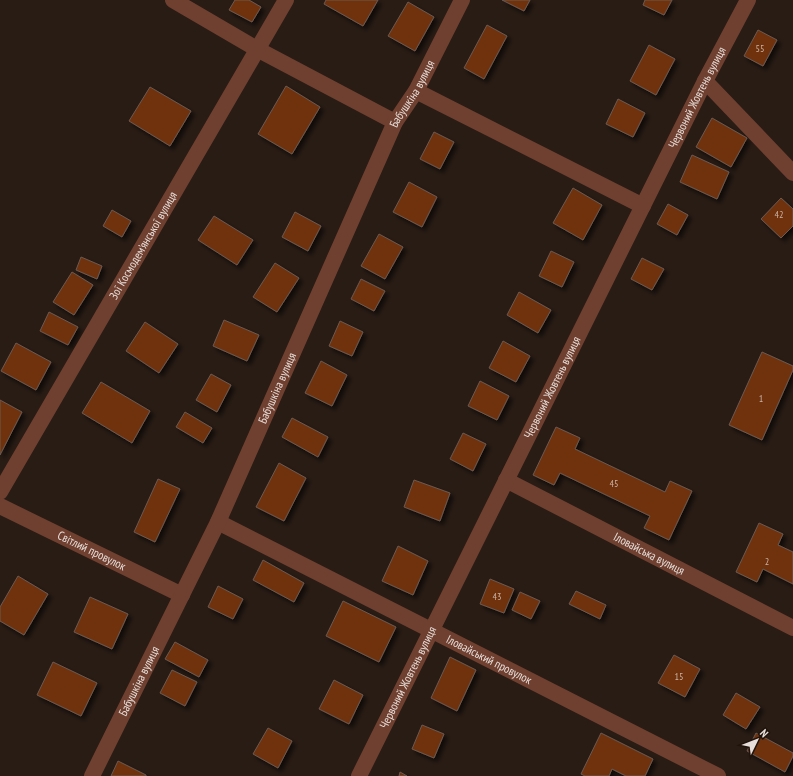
<svg xmlns="http://www.w3.org/2000/svg" width="793" height="776" viewBox="0 0 793 776" font-family="'PT Sans Narrow',sans-serif">
	<style>
		.building { fill: #6f320d; stroke: #6b5a53; filter: url(#shadow) }
		.lines { fill: none; stroke-linecap: round; stroke-linejoin: round }
		.minor { stroke: #6f4030; stroke-width: 16 }
		.labels { text-anchor: middle; stroke-width: 3; stroke-linejoin: round; paint-order: stroke }
		.number-label { font-size: 10px; fill: #c9b2a6 }
		.street-label { font-size: 12px; fill: #e7ddd9; stroke: #20130c }
	</style>
	<defs>
		<filter id="shadow"><feDropShadow dx="3.5" dy="3.5" stdDeviation="2" flood-color="#0009"/></filter>
	</defs>
	<rect width="100%" height="100%" fill="#291c15"/>
	<!-- building -->
	<path class="building" d="M235,0H249L261,7L252,22L229,10Z
		M326,0H378L363,26L324,4Z
		M502,0H530L524,11Z
		M645,0H672L664,15L643,5Z
		M408,2L434,17L415,51L388,36Z
		M487,25L507,36L484,79L464,68Z
		M758,30L777,40L763,66L744,56Z
		M649,45L675,59L656,95L630,81Z
		M286,86L320,107L292,154L258,134Z
		M150,87L191,111L170,146L129,121Z
		M618,99L645,113L633,137L606,124Z
		M712,118L747,138L731,167L696,147Z
		M434,132L454,142L440,169L420,159Z
		M692,155L729,172L717,199L680,182Z
		M409,182L437,197L422,227L393,212Z
		M573,188L602,205L583,240L553,223Z
		M781,198L793,209V226L781,238L761,219Z
		M668,204L688,215L677,235L657,224Z
		M112,210L131,221L122,237L103,226Z
		M295,212L321,226L308,251L282,237Z
		M214,216L253,240L237,265L198,240Z
		M379,234L403,247L385,279L361,266Z
		M551,251L574,262L562,287L539,276Z
		M81,257L102,266L97,279L76,270Z
		M642,258L664,269L652,290L631,279Z
		M275,263L299,278L277,312L253,297Z
		M72,272L93,285L74,315L53,302Z
		M361,279L385,291L374,311L351,299Z
		M519,292L551,310L538,333L507,315Z
		M49,312L78,327L68,345L40,331Z
		M224,320L259,335L247,361L213,346Z
		M340,321L363,332L352,356L329,346Z
		M145,322L178,344L159,373L126,351Z
		M503,341L530,356L516,382L489,368Z
		M16,343L51,362L36,390L1,371Z
		M762,352L793,366V370L762,440L729,425Z
		M321,361L347,375L332,406L305,393Z
		M211,374L231,385L217,412L196,400Z
		M480,381L509,396L497,420L468,406Z
		M101,382L150,411L132,443L82,413Z
		M0,400L22,412L0,455Z
		M185,412L212,428L203,443L176,427Z
		M292,418L328,437L318,457L282,437Z
		M556,427L580,438L575,449L665,492L670,481L692,491L669,540L644,528L650,516L560,473L554,485L533,475Z
		M463,433L486,444L473,471L450,459Z
		M279,463L306,478L284,521L256,507Z
		M158,479L180,489L155,542L134,532Z
		M414,480L450,493L440,521L404,507Z
		M759,523L783,534L778,545L793,552V584L763,569L757,582L736,572Z
		M398,546L428,561L413,595L382,581Z
		M263,560L304,583L294,602L253,580Z
		M18,576L48,594L24,635L0,621V607Z
		M490,579L514,589L504,613L480,604Z
		M218,586L243,599L233,619L208,607Z
		M576,591L606,605L600,619L569,604Z
		M520,592L540,601L531,619L512,610Z
		M90,597L128,614L112,649L74,632Z
		M343,601L396,627L379,662L326,636Z
		M175,642L208,660L199,677L165,659Z
		M674,655L700,669L685,697L658,683Z
		M450,657L476,670L457,711L431,698Z
		M53,662L97,683L81,716L37,695Z
		M172,670L197,682L185,706L160,693Z
		M334,680L363,695L349,724L319,709Z
		M736,693L760,707L746,729L723,715Z
		M422,725L444,734L434,758L412,749Z
		M268,728L292,741L278,768L253,754Z
		M601,733L653,759L645,776H626L612,769L609,776H585L581,774Z
		M756,733L793,753V756L785,772L747,751Z
		M118,761L146,775V776H111Z
		M400,772L407,776H399Z"/>
	<g class="lines">
		<!-- minor -->
		<g class="minor">
			<path d="M173,0L257,49L395,122"/>
			<path d="M705,81L793,173"/>
			<path d="M416,91L643,206"/>
			<path id="s1" d="M506,480L793,628"/>
			<path id="s2" d="M0,492L286,0"/>
			<path id="s3" d="M0,506L182,595"/>
			<path id="s4" d="M218,522L718,776"/>
			<path id="s5" d="M92,776L218,522L395,122L416,91L462,0"/>
			<path id="s6" d="M359,776L705,81L748,0"/>
		</g>
	</g>
	<g class="labels">
		<!-- number labels -->
		<g class="number-label">
			<text x="760" y="52">55</text>
			<text x="779" y="218">42</text>
			<text x="761" y="402">1</text>
			<text x="614" y="487">45</text>
			<text x="767" y="565">2</text>
			<text x="497" y="600">43</text>
			<text x="679" y="680">15</text>
		</g>
		<!-- street labels -->
		<g class="street-label">
			<text dy="4" stroke="none"><textPath href="#s5" startOffset="754">Бабушкіна вулиця</textPath></text>
			<text dy="4" stroke="none"><textPath href="#s6" startOffset="758">Червоний Жовтень вулиця</textPath></text>
			<text dy="4" stroke="none"><textPath href="#s2" startOffset="285">Зої Космодем’янської вулиця</textPath></text>
			<text dy="4" stroke="none"><textPath href="#s6" startOffset="434">Червоний Жовтень вулиця</textPath></text>
			<text dy="4" stroke="none"><textPath href="#s5" startOffset="430">Бабушкіна вулиця</textPath></text>
			<text dy="4" stroke="none"><textPath href="#s3" startOffset="102">Світлий провулок</textPath></text>
			<text dy="4" stroke="none"><textPath href="#s1" startOffset="161">Іловайська вулиця</textPath></text>
			<text dy="4" stroke="none"><textPath href="#s4" startOffset="304">Іловайський провулок</textPath></text>
			<text dy="4" stroke="none"><textPath href="#s6" startOffset="110">Червоний Жовтень вулиця</textPath></text>
			<text dy="4" stroke="none"><textPath href="#s5" startOffset="106">Бабушкіна вулиця</textPath></text>
		</g>
	</g>
	<!-- north arrow -->
	<g transform="translate(757 740) rotate(47)" stroke="#20130c" stroke-width="3" paint-order="stroke">
	<path d="M0-3L7 15L0 10L-7 15Z" fill="#e7ddd9"/>
	<text y="-6" font-size="11" font-weight="bold" text-anchor="middle" fill="#e7ddd9">N</text>
	</g>
</svg>
